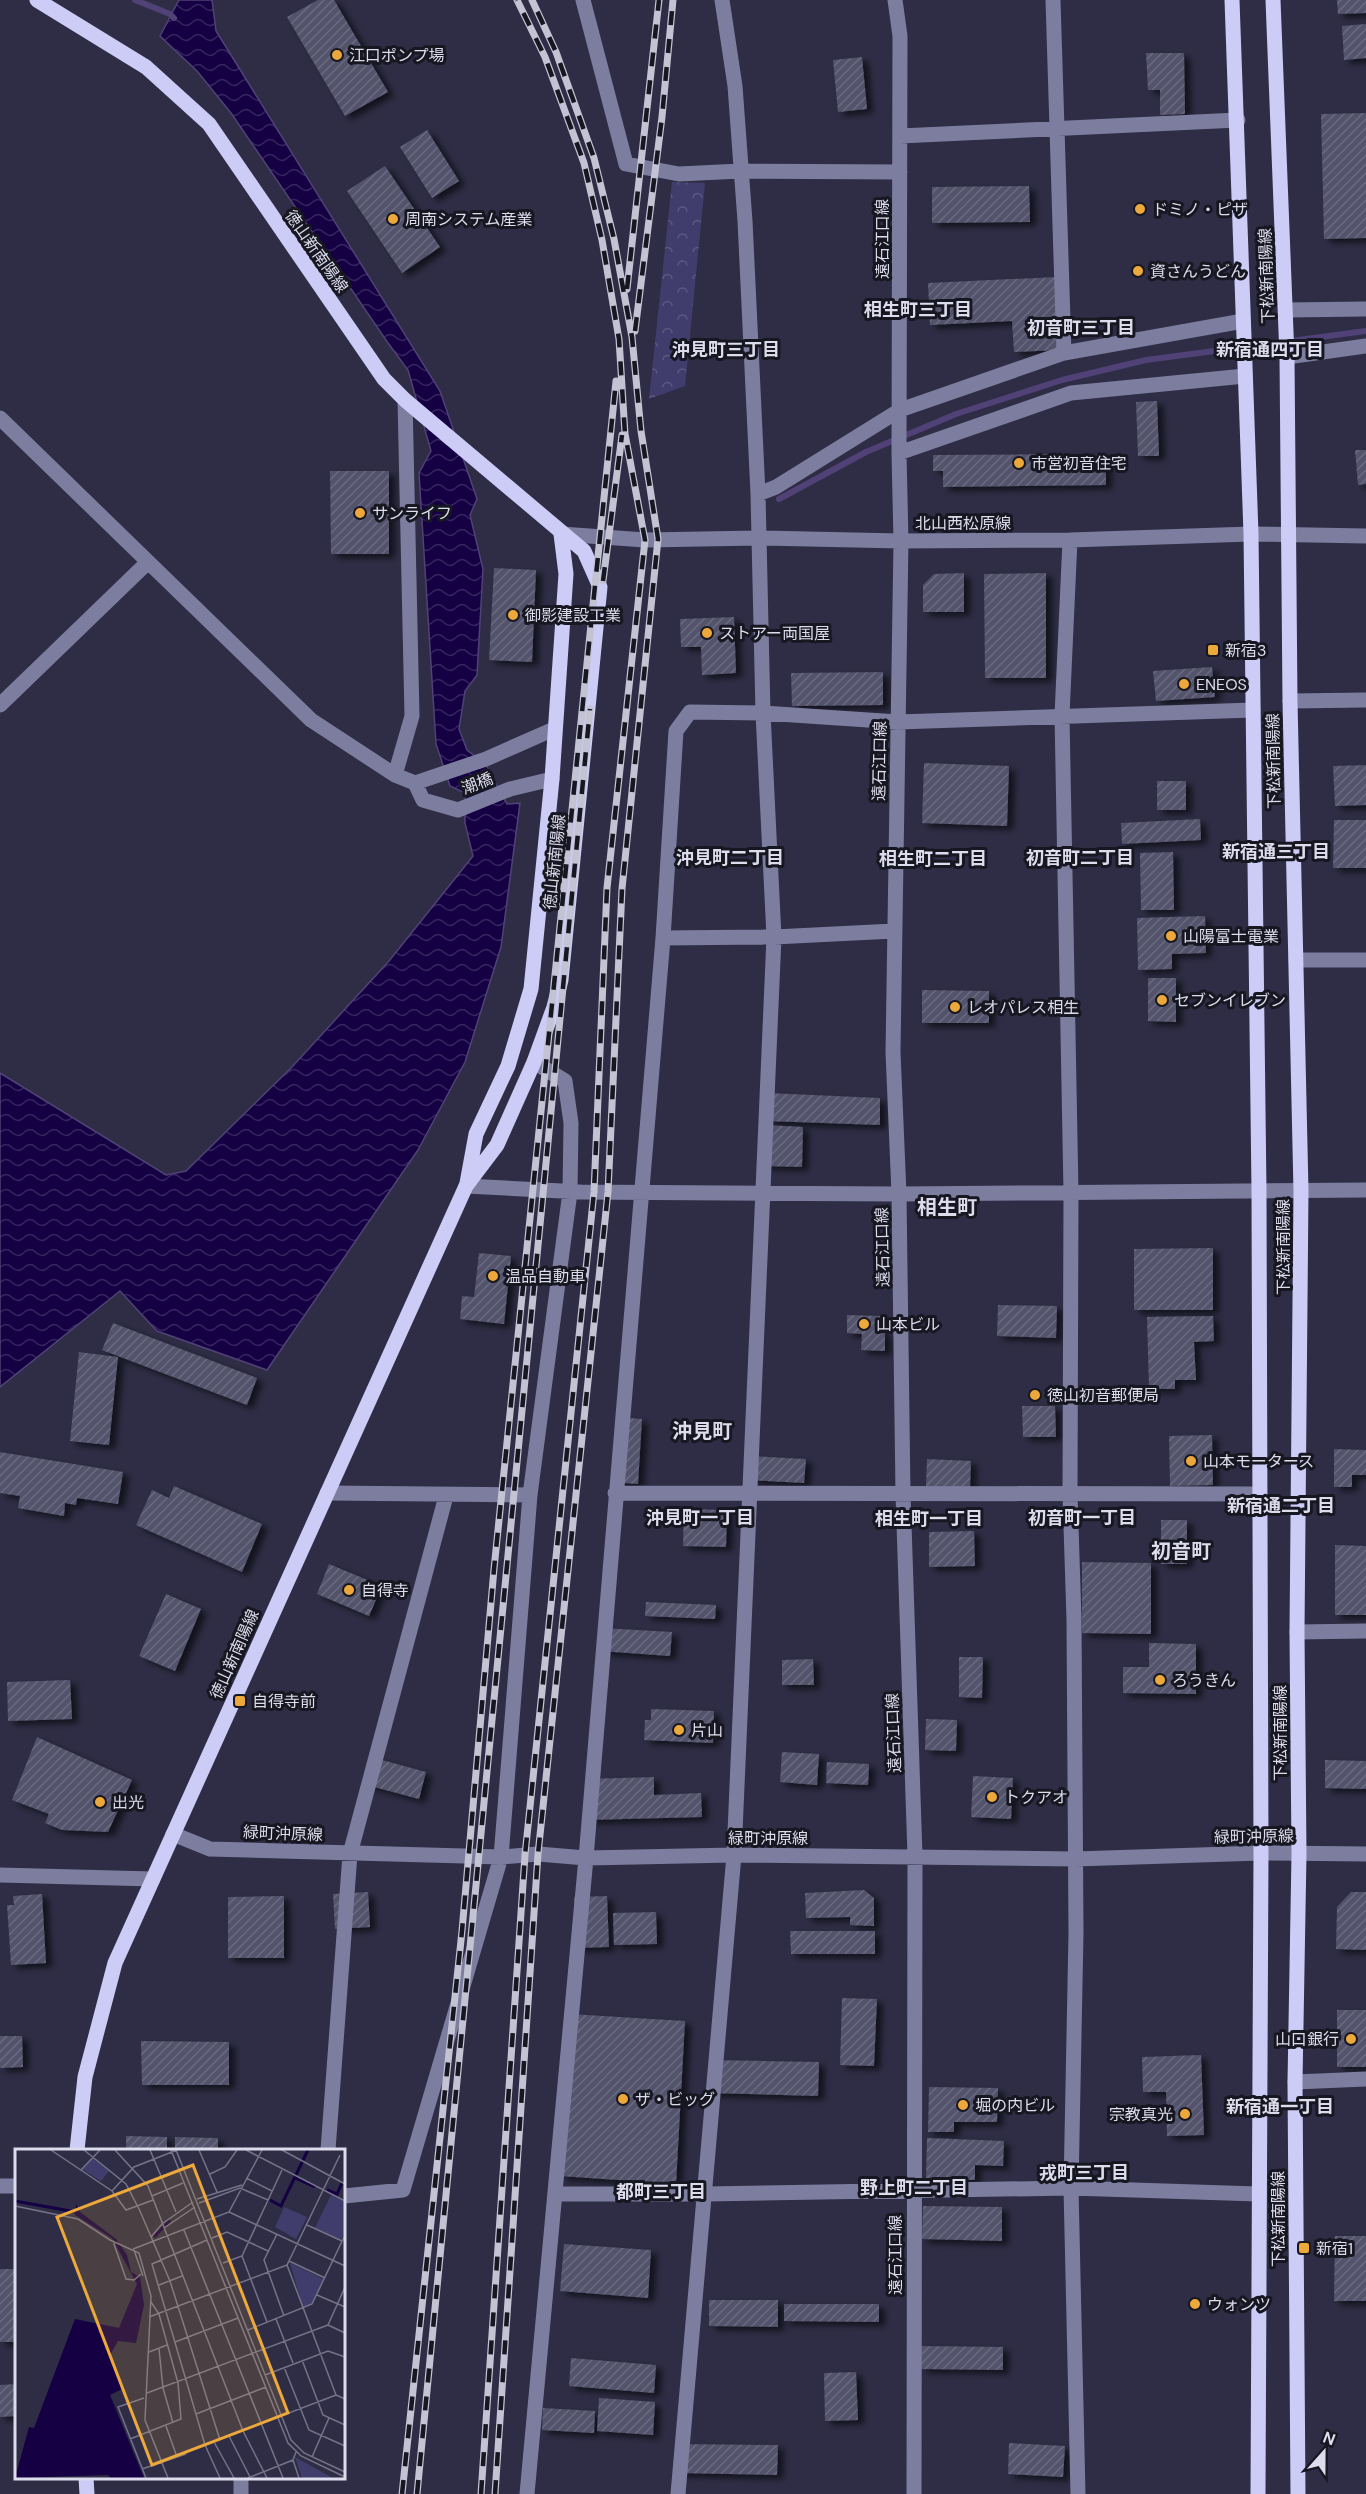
<svg xmlns="http://www.w3.org/2000/svg" width="1366" height="2494" viewBox="0 0 1366 2494" font-family="'DM Sans','Noto Sans JP',sans-serif">
	<style>
		.park { fill: url(#park-crowns) }
		.water { fill: url(#water-waves); stroke: #504276; stroke-width: 1.5 }
		.lines { fill: none; stroke-linecap: round; stroke-linejoin: round }
		.stream { stroke: #504276; stroke-width: 6 }
		.building { fill: url(#building-hatch); filter: url(#shadow) }
		.minor { stroke: #7d7d9f; stroke-width: 15 }
		.major { stroke: #ccccf6; stroke-width: 15 }
		.rail-casing { stroke: #c3c3d4; stroke-width: 7 }
		.rail { stroke: #171722; stroke-width: 4.5; stroke-dasharray: 14; stroke-linecap: butt }
		.poi-dot { fill: #eda83b; stroke: #171722; stroke-width: 2 }
		.labels { text-anchor: middle; stroke-width: 6; stroke-linejoin: round; paint-order: stroke }
		.poi-label { font-size: 16px; fill: #dcdcec; stroke: #171722; text-anchor: start }
		.street-label { font-size: 16px; fill: #dcdcec; stroke: #171722 }
		.neighbourhood-label { font-size: 18px; font-weight: bold; fill: #dcdcec; stroke: #171722 }
		.quarter-label { font-size: 20px; font-weight: bold; fill: #dcdcec; stroke: #171722 }
		.inset-river { fill: none; stroke: #140043; stroke-width: 3 }
		.inset-road { fill: none; stroke: #747388; stroke-width: 1.5 }
		.view { fill: #eda83b; fill-opacity: 0.15; stroke: #eda83b; stroke-width: 3 }
		.inset-edge { fill: none; stroke: #dcdcec; stroke-width: 3 }
	</style>
	<defs>
		<pattern id="park-crowns" width="20" height="18" patternUnits="userSpaceOnUse" patternTransform="scale(1.5)"><rect width="20" height="18" fill="#403d6c"/><path d="M2 6a3 3 0 1 1 6 0M12 15a3 3 0 1 1 6 0" fill="none" stroke="#5b5881"/></pattern>
		<pattern id="water-waves" width="16" height="10" patternUnits="userSpaceOnUse" patternTransform="scale(1.5)"><rect width="16" height="10" fill="#140043"/><path d="M0 5q4-4 8 0t8 0" fill="none" stroke="#36255e"/></pattern>
		<pattern id="building-hatch" width="6" height="6" patternUnits="userSpaceOnUse" patternTransform="scale(1.5)"><rect width="6" height="6" fill="#52526c"/><path d="M-1 1l2-2M0 6l6-6M5 7l2-2" fill="none" stroke="#6a6a81"/></pattern>
		<filter id="shadow"><feDropShadow dx="6" dy="4" stdDeviation="3" flood-color="#0009"/></filter>
	</defs>
	<rect width="100%" height="100%" fill="#2e2d45"/>
	<!-- park -->
	<path class="park" d="M672,182L705,183L685,386L649,399Z"/>
	<!-- water -->
	<path class="water" d="M179,0H212L216,31L440,391L477,499L470,515L483,569L477,675L465,691L459,729L467,750L486,765L507,804L520,803L501,947L465,1062L418,1150L267,1370L157,1331L120,1291L0,1387V1073L166,1175L186,1171L292,1067L389,961L473,856L465,823V793L450,786L436,744L419,473L431,451L408,370L388,343L231,113L197,71L160,36Z"/>
	<g class="lines">
		<!-- stream -->
		<path class="stream" d="M135,0L170,14L174,18
			M779,499L866,452L956,414L1062,380L1146,360L1366,331"/>
	</g>
	<!-- building -->
	<path class="building" d="M318,0H334L388,92L345,116L287,17Z
		M1337,0H1366V13L1338,14Z
		M1366,24V58L1344,60L1342,26Z
		M1146,53H1184L1185,114L1160,115V90H1148Z
		M862,57L867,109L838,112L833,60Z
		M1366,113V238L1324,239L1321,114Z
		M427,130L459,181L432,198L400,147Z
		M385,166L440,247L402,273L347,191Z
		M1029,186L1030,222L932,223V187Z
		M1056,277L1059,350L1014,352L1012,321L930,325L928,283Z
		M1157,401L1159,456H1138L1136,402Z
		M1355,450H1366V484L1358,485Z
		M1106,454V485L943,487V471H933V455Z
		M330,471H389V554H331Z
		M494,568L536,570L532,662L489,660Z
		M964,573V612H923V585L934,574Z
		M1046,573V678H985L984,574Z
		M734,617L736,673L702,675L701,647H681L680,619Z
		M1212,667L1215,697L1156,701L1153,671Z
		M883,672V705L792,706L791,673Z
		M924,763L1009,766L1007,826L922,823Z
		M1366,765V805L1335,806L1333,766Z
		M1157,781H1186V810H1157Z
		M1200,819L1201,840L1122,844L1121,823Z
		M1334,820H1366V868H1333Z
		M1173,852L1174,910H1141L1140,853Z
		M1205,916L1206,953L1172,954V969L1138,970L1137,918Z
		M1148,978H1176V1022L1148,1021Z
		M922,990L989,991V1023H922Z
		M768,1093L880,1098V1125L767,1121Z
		M764,1125L803,1127L802,1167L763,1166Z
		M1213,1248V1310H1134V1249Z
		M479,1253L511,1256L504,1324L460,1319L462,1296L474,1297Z
		M998,1305L1057,1306L1056,1338L997,1336Z
		M847,1315L880,1316V1333H885V1351L861,1350L862,1334L847,1333Z
		M1213,1316L1214,1341L1194,1342L1196,1380H1175V1389H1149L1147,1317Z
		M113,1323L257,1378L247,1405L102,1350Z
		M79,1352L118,1357L109,1445L70,1441Z
		M1022,1406H1055L1056,1437H1023Z
		M616,1417L642,1419L638,1484L611,1482Z
		M1212,1435L1213,1485L1170,1486L1169,1436Z
		M1334,1449L1366,1450V1475H1352V1487H1334Z
		M0,1452L123,1472L118,1504L77,1498L76,1505L65,1503L64,1516L18,1508L20,1496L0,1493Z
		M750,1456L806,1459L804,1483L749,1480Z
		M927,1459L971,1461L970,1488L926,1486Z
		M174,1486L262,1524L242,1572L136,1525L152,1490L169,1498Z
		M684,1509L727,1510L726,1547L683,1546Z
		M1161,1520H1187V1564H1161Z
		M974,1531L975,1566L929,1567V1532Z
		M1335,1545L1366,1546V1615H1335Z
		M1082,1562L1151,1563V1634L1082,1633Z
		M329,1564L382,1586L369,1616L317,1594Z
		M166,1594L201,1609L175,1671L139,1656Z
		M646,1602L716,1605L715,1619L645,1616Z
		M602,1628L672,1632L670,1656L600,1651Z
		M1149,1643L1196,1644V1694L1123,1693V1667H1149Z
		M959,1657H983L982,1698L959,1697Z
		M813,1659L814,1685H782V1660Z
		M70,1680L72,1719L8,1721L7,1682Z
		M651,1709L714,1711L713,1743L644,1740L645,1720H651Z
		M926,1719L957,1720L956,1751L925,1750Z
		M37,1737L132,1780L108,1832L62,1830L45,1823L49,1814L12,1800Z
		M782,1752L819,1754L817,1785L780,1782Z
		M371,1757L426,1772L419,1799L363,1784Z
		M1325,1760L1366,1761V1789L1325,1788Z
		M827,1762L869,1764L868,1785L826,1783Z
		M973,1776L1013,1778L1011,1819L971,1817Z
		M654,1777V1795L701,1793L702,1817L586,1820L585,1779Z
		M864,1890L874,1898V1926L850,1925V1917L806,1918L805,1893Z
		M368,1892L370,1927L335,1929L333,1894Z
		M1351,1892H1366V1950L1336,1949L1337,1907Z
		M42,1894L46,1963L11,1965L7,1905H14L13,1896Z
		M284,1896V1958H228V1897Z
		M607,1896L609,1947L576,1948L574,1897Z
		M656,1912L657,1944L614,1945L613,1913Z
		M790,1931H875V1954H791Z
		M842,1998L877,1999L874,2066L840,2065Z
		M1337,2010H1366V2067H1337Z
		M570,2014L685,2021L676,2184L560,2176Z
		M0,2036H22L23,2067L0,2068Z
		M141,2041L229,2042V2085H142Z
		M1201,2055L1204,2135L1167,2136L1166,2092H1143L1142,2057Z
		M711,2060L819,2062L818,2096L710,2093Z
		M929,2087L998,2088L997,2122H954V2132H928Z
		M126,2136L167,2137V2150H126Z
		M175,2137L218,2138V2150H175Z
		M927,2138L1004,2141L1003,2166L975,2165V2180L926,2178Z
		M923,2206L1002,2207V2241L922,2239Z
		M1335,2236H1366V2301H1334Z
		M564,2244L651,2250L648,2298L560,2291Z
		M0,2269H16V2342H0Z
		M709,2300H778V2327L709,2326Z
		M784,2304H879V2322L784,2321Z
		M921,2346L1003,2347V2370L921,2369Z
		M571,2358L656,2365L654,2393L569,2386Z
		M856,2372L858,2420L825,2421L824,2373Z
		M16,2384V2416L0,2417V2385Z
		M599,2398L655,2402L653,2435L597,2431Z
		M543,2408L595,2411L594,2433L542,2430Z
		M1009,2443L1065,2446L1063,2477L1008,2474Z
		M678,2444L778,2445L777,2475L678,2473Z"/>
	<g class="lines">
		<!-- minor -->
		<path class="minor" d="M583,0L626,164L679,174L741,171L900,172
			M895,0L900,36L899,453L901,541L893,1052L899,1194L903,1494L915,1856L914,2494
			M1053,0L1064,353
			M900,136L1238,120
			M1286,310L1366,309
			M1287,357L1366,346
			M0,418L311,720L395,775L415,783L486,759L554,729
			M899,453L1071,393L1245,376
			M758,494L776,487L900,410L1064,353L1243,321
			M561,534L645,540L758,538L901,541L1070,540L1251,534L1366,536
			M1070,540L1062,715L1071,1192L1070,1495L1074,1619L1076,1933L1071,2188L1078,2494
			M1290,701L1366,700
			M0,705L148,562
			M395,775L412,716L405,400
			M415,783L423,800L458,810L510,789L552,779
			M663,938L774,937L894,931
			M1296,960H1366
			M466,1186L581,1192L899,1194L1366,1190
			M327,1493L530,1495
			M615,1493L1258,1494
			M1297,1632L1366,1631
			M173,1834L210,1849L501,1857L538,1854L586,1858L734,1855L1075,1859L1261,1853L1366,1854
			M0,1875L153,1879
			M1295,2082L1366,2079
			M328,2150L350,1854L446,1496
			M0,2186H16
			M555,2194H706L1071,2188L1258,2194
			M344,2196L403,2190L501,1857L530,1495L570,1192L571,1123L565,1081L534,1062
			M241,2494V2478
			M527,2494L586,1858L663,938L676,731L690,712L763,713L898,722L1253,710
			M678,2494L734,1855L774,937L763,713L758,494L745,221L735,86L722,0"/>
		<!-- major -->
		<path class="major" d="M37,0L146,67L209,124L384,379L405,400L584,551L600,587L561,980L554,1007L534,1062L497,1145L466,1186L115,1963L85,2077L77,2150
			M1232,0L1251,534L1259,1191L1261,1853L1258,2494
			M1273,0L1287,357L1290,701L1301,1191L1297,1632L1299,1854L1295,2082L1298,2494
			M467,1183L476,1134L508,1066L531,989L552,779L566,574L561,534
			M86,2478L87,2494"/>
		<!-- rail casing -->
		<g class="rail-casing">
			<path id="rail" d="M627,289L659,0
				M635,331L662,117L673,0
				M603,581L622,435
				M402,2494L462,1931L494,1569L616,381
				M417,2494L590,709
				M481,2494L525,1855L594,1192L607,888L645,540L625,434L619,339L602,240L584,163L545,57L517,0
				M495,2494L538,1854L608,1192L622,889L658,539L641,431L632,337L614,239L594,158L556,52L532,0"/>
		</g>
		<!-- rail -->
		<use href="#rail" class="rail"/>
	</g>
	<!-- markers -->
	<g class="poi-dot">
		<circle cx="337" cy="55" r="6"/>
		<circle cx="1140" cy="209" r="6"/>
		<circle cx="393" cy="219" r="6"/>
		<circle cx="1138" cy="271" r="6"/>
		<circle cx="1019" cy="463" r="6"/>
		<circle cx="360" cy="513" r="6"/>
		<circle cx="513" cy="615" r="6"/>
		<circle cx="707" cy="633" r="6"/>
		<rect x="1207" y="644" width="12" height="12" rx="3"/>
		<circle cx="1184" cy="684" r="6"/>
		<circle cx="1171" cy="936" r="6"/>
		<circle cx="1162" cy="1000" r="6"/>
		<circle cx="955" cy="1007" r="6"/>
		<circle cx="493" cy="1276" r="6"/>
		<circle cx="864" cy="1324" r="6"/>
		<circle cx="1035" cy="1395" r="6"/>
		<circle cx="1191" cy="1461" r="6"/>
		<circle cx="349" cy="1590" r="6"/>
		<circle cx="1160" cy="1680" r="6"/>
		<rect x="234" y="1695" width="12" height="12" rx="3"/>
		<circle cx="679" cy="1730" r="6"/>
		<circle cx="992" cy="1797" r="6"/>
		<circle cx="100" cy="1802" r="6"/>
		<circle cx="1351" cy="2039" r="6"/>
		<circle cx="623" cy="2099" r="6"/>
		<circle cx="963" cy="2105" r="6"/>
		<circle cx="1185" cy="2114" r="6"/>
		<rect x="1298" y="2242" width="12" height="12" rx="3"/>
		<circle cx="1195" cy="2304" r="6"/>
	</g>
	<g class="labels">
		<!-- poi labels -->
		<g class="poi-label">
			<text x="349" y="61">江口ポンプ場</text>
			<text x="1152" y="215">ドミノ・ピザ</text>
			<text x="405" y="225">周南システム産業</text>
			<text x="1150" y="277">資さんうどん</text>
			<text x="1031" y="469">市営初音住宅</text>
			<text x="372" y="519">サンライフ</text>
			<text x="525" y="621">御影建設工業</text>
			<text x="719" y="639">ストアー両国屋</text>
			<text x="1225" y="656">新宿3</text>
			<text x="1196" y="690">ENEOS</text>
			<text x="1183" y="942">山陽富士電業</text>
			<text x="1174" y="1006">セブンイレブン</text>
			<text x="967" y="1013">レオパレス相生</text>
			<text x="505" y="1282">温品自動車</text>
			<text x="876" y="1330">山本ビル</text>
			<text x="1047" y="1401">徳山初音郵便局</text>
			<text x="1203" y="1467">山本モータース</text>
			<text x="361" y="1596">自得寺</text>
			<text x="1172" y="1686">ろうきん</text>
			<text x="252" y="1707">自得寺前</text>
			<text x="691" y="1736">片山</text>
			<text x="1004" y="1803">トクアオ</text>
			<text x="112" y="1808">出光</text>
			<text x="1339" y="2045" text-anchor="end">山口銀行</text>
			<text x="635" y="2105">ザ・ビッグ</text>
			<text x="975" y="2111">堀の内ビル</text>
			<text x="1173" y="2120" text-anchor="end">宗教真光</text>
			<text x="1316" y="2254">新宿1</text>
			<text x="1207" y="2310">ウォンツ</text>
		</g>
		<!-- street labels -->
		<g class="street-label">
			<text transform="translate(882 239) rotate(-90)" y="6">遠石江口線</text>
			<text transform="translate(317 251) rotate(55)" y="6">徳山新南陽線</text>
			<text transform="translate(1266 276) rotate(-92)" y="6">下松新南陽線</text>
			<text x="963" y="529">北山西松原線</text>
			<text transform="translate(879 761) rotate(-89)" y="6">遠石江口線</text>
			<text transform="translate(1273 761) rotate(-91)" y="6">下松新南陽線</text>
			<text transform="translate(477 783) rotate(-21)" y="6">潮橋</text>
			<text transform="translate(554 862) rotate(-84)" y="6">徳山新南陽線</text>
			<text transform="translate(882 1247) rotate(-91)" y="6">遠石江口線</text>
			<text transform="translate(1283 1247) rotate(-90)" y="6">下松新南陽線</text>
			<text transform="translate(234 1654) rotate(-66)" y="6">徳山新南陽線</text>
			<text transform="translate(893 1733) rotate(-92)" y="6">遠石江口線</text>
			<text transform="translate(1280 1733) rotate(-90)" y="6">下松新南陽線</text>
			<text transform="translate(283 1833) rotate(2)" y="6">緑町沖原線</text>
			<text transform="translate(1254 1836) rotate(-1)" y="6">緑町沖原線</text>
			<text x="768" y="1844">緑町沖原線</text>
			<text transform="translate(1278 2219) rotate(-90)" y="6">下松新南陽線</text>
			<text transform="translate(895 2255) rotate(-90)" y="6">遠石江口線</text>
		</g>
		<!-- neighbourhood labels -->
		<g class="neighbourhood-label">
			<text x="918" y="316">相生町三丁目</text>
			<text x="1081" y="334">初音町三丁目</text>
			<text x="726" y="356">沖見町三丁目</text>
			<text x="1270" y="356">新宿通四丁目</text>
			<text x="1276" y="858">新宿通三丁目</text>
			<text x="730" y="864">沖見町二丁目</text>
			<text x="1080" y="864">初音町二丁目</text>
			<text x="933" y="865">相生町二丁目</text>
			<text x="1281" y="1512">新宿通二丁目</text>
			<text x="700" y="1524">沖見町一丁目</text>
			<text x="1082" y="1524">初音町一丁目</text>
			<text x="929" y="1525">相生町一丁目</text>
			<text x="1280" y="2113">新宿通一丁目</text>
			<text x="1084" y="2179">戎町三丁目</text>
			<text x="914" y="2194">野上町二丁目</text>
			<text x="661" y="2198">都町三丁目</text>
		</g>
		<!-- quarter labels -->
		<g class="quarter-label">
			<text x="947" y="1214">相生町</text>
			<text x="702" y="1438">沖見町</text>
			<text x="1181" y="1558">初音町</text>
		</g>
	</g>
	<!-- overview -->
	<g transform="translate(15 2149)">
		<rect width="330" height="330" fill="#2e2d45"/>
		<path d="M78,9L94,22L86,32L67,20ZM275,114L308,130L297,154L288,159ZM280,308L316,328V329H287Z" fill="#403d6c"/>
		<path d="M316,46L330,53V82L326,91L300,79ZM269,58L292,68L281,90L260,78Z" fill="#403d6c"/>
		<path d="M61,55L65,63L101,90L112,106L116,123L125,128L129,156L121,194L103,192L94,208L107,240L95,246L129,329H96L93,326L0,329L14,278L19,279L60,170L104,179L122,135L97,89L60,66Z" fill="#140043"/>
		<path class="inset-river" d="M280,29L300,38M312,41L322,45L327,34M255,51L266,57L293,1M0,52L61,63M139,88L155,71"/>
		<path class="inset-road" d="M36,1L97,42L111,61L138,51M69,1L111,35L125,62L155,132L205,291M100,1L133,37L228,282L252,329M135,1L161,63M156,1L273,294L286,307L330,328M161,1L276,291L289,304L330,323M184,1L202,43M231,1L330,52M267,1L330,35M325,6L272,116L321,246L330,250M66,21L85,1M195,25L210,18L222,1M231,29L257,42M97,42L119,18L162,1M137,47L168,34M182,50L227,36M184,54L225,39L253,51M0,57L63,70L95,91L124,104L136,147L130,271L153,329M214,63L330,117M292,76L327,92M149,79L180,58M169,81L268,329M262,85L249,111L269,167M136,88L147,75L178,53M197,89L212,83L253,102M192,91L137,115L190,296L205,329M98,92L111,130L119,131L126,125M118,100L214,63L247,1M119,101L128,127M227,107L252,173M274,112L310,129M208,114L227,107L267,21M144,136L167,127M302,146L330,158M134,168L272,116M261,170L278,214M313,176L330,138M313,176L330,184M233,181L297,155L330,86M160,193L223,169M144,200L148,239L158,274M134,203L152,196M287,211L308,266L330,276M269,218L294,281L330,297M250,226L313,202L330,208M132,244L313,176M129,249L103,258L131,329M181,265L251,238M151,277L162,308M214,287L235,328M115,290L166,270L163,234L144,165L136,153M199,293L219,329M190,296L321,246M281,303L278,311L284,329M297,308L314,269M127,320L171,305M233,329L278,311"/>
		<path class="view" d="M178,16L273,264L137,316L42,68Z"/>
		<rect width="330" height="330" class="inset-edge"/>
	</g>
	<!-- north arrow -->
	<g transform="translate(1324 2452) rotate(21)" stroke="#171722" stroke-width="4.5" paint-order="stroke">
	<path d="M0-4.5L10 22L0 15L-10 22Z" fill="#dcdcec"/>
	<text y="-9" font-size="16" font-weight="bold" text-anchor="middle" fill="#dcdcec">N</text>
	</g>
</svg>
